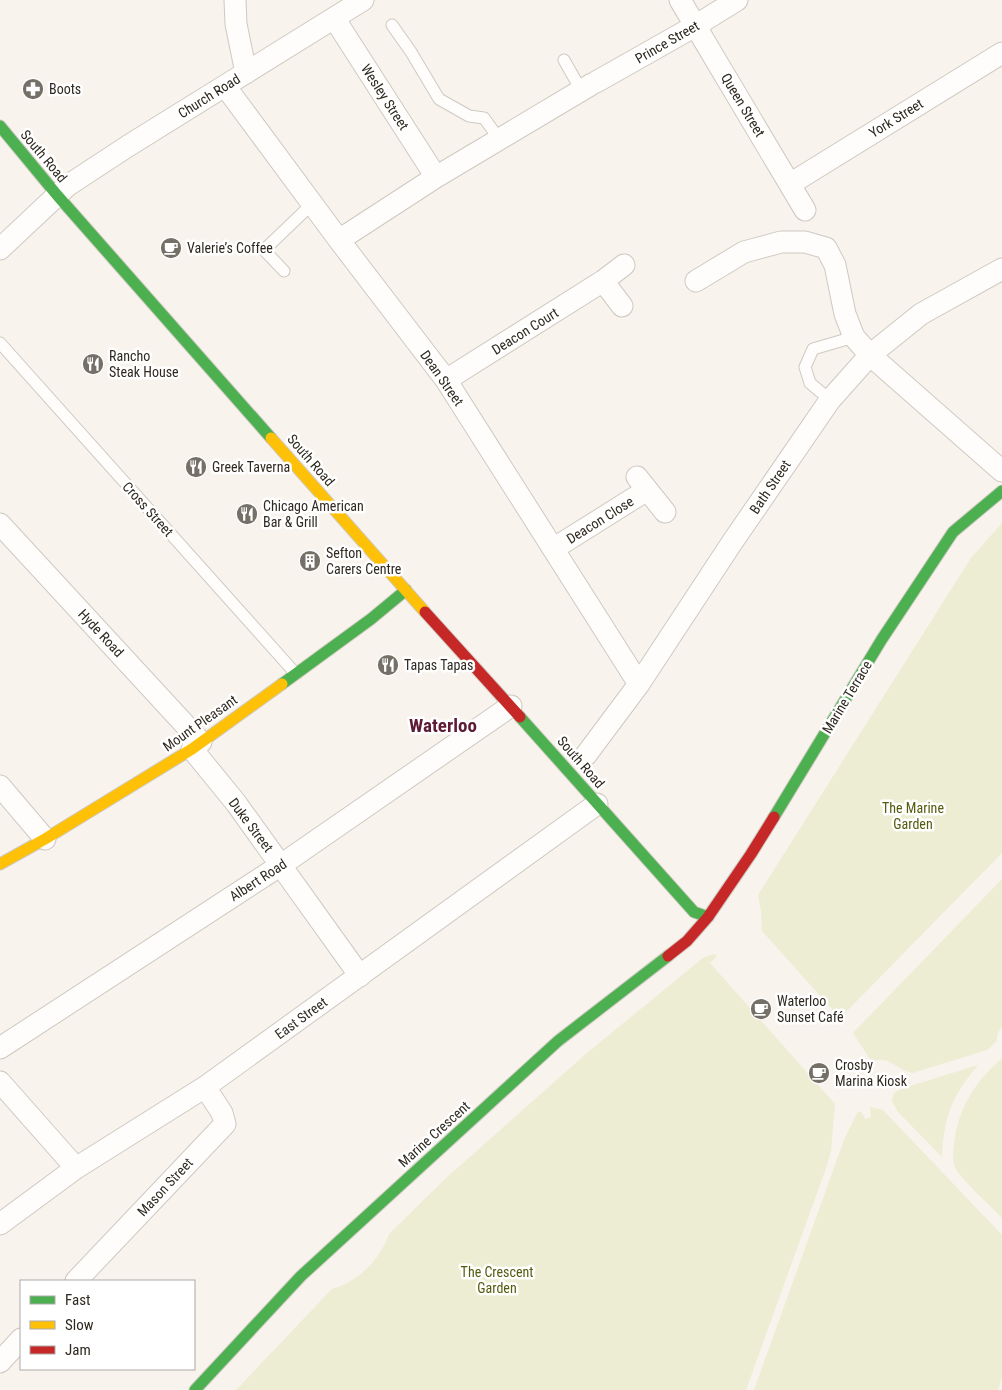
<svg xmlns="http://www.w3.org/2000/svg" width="1002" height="1390" viewBox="0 0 1002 1390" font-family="'Roboto Condensed',sans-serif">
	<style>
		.green { fill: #ecedd3 }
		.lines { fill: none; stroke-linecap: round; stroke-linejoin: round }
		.lane-casing { stroke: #cec9c1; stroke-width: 13 }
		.street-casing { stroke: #cec9c1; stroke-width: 23 }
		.fast-casing { stroke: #cec9c1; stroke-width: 13 }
		.slow-casing { stroke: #cec9c1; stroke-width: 13 }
		.jam-casing { stroke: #cec9c1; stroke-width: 13 }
		.lane { stroke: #fefdfc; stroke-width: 11 }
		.street { stroke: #fefdfc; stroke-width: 21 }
		.fast { stroke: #4caf50; stroke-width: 11 }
		.slow { stroke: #ffc107; stroke-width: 11 }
		.jam { stroke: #c62828; stroke-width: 11 }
		.labels { text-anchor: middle; stroke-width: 5; stroke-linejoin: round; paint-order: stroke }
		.street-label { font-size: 14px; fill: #2f2920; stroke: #fff }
		.poi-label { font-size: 14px; fill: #2f2920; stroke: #fff; text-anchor: start }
		.park-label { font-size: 14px; fill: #565b0f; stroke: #fff }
		.district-label { font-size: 19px; font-weight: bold; fill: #5e1b35; stroke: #fff }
	</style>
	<rect width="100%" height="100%" fill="#f8f3ec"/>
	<!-- green -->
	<path class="green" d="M1002,523V853L840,1018L762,931L761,911L758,895L971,558Z
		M1002,879V1026L997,1035V1041L987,1050L913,1073C898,1071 888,1054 872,1062L853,1033Z
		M713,954L717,956L710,963L835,1104L831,1151L826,1168L746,1390H236L332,1289C358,1282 380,1260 389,1234L445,1179L587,1053L703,958Z
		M1001,1059L1002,1060V1218C992,1207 960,1179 955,1167C952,1160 953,1152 954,1144C958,1109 975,1082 1001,1059Z
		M978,1065C952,1096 944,1116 942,1157L898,1112L892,1101L893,1095L897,1091L904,1088Z
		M870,1107L883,1110L1002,1235V1377L998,1390H754L844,1140L857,1113L861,1111L865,1119L871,1117Z"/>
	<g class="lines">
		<!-- lane casing -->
		<g class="lane-casing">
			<path id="lane" d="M392,25L411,52L439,99L469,116L484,118L499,139
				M564,60L581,90
				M284,271L264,250L312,204
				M0,343L296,674
				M830,400L810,383L805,367L813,349L854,337"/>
		</g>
		<!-- street casing -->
		<g class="street-casing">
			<path id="street" d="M235,0L236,24L246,73
				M680,0L805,210
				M334,18L436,177L339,240
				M596,82L695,26L737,0
				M225,86L339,240L446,380L639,684
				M436,177L592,84
				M790,184L1002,53
				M0,249L67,186L128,146L363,0
				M603,281L622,306
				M696,281L744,252L781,242H805L826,248L835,265L845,314L854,337L870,355L1002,471
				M446,380L603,281L624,265
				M637,477L665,512
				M0,524L201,742
				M553,549L647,490
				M192,749L236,803L360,976
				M586,755L639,684L731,544L830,400L870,355L921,314L1002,269
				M0,786L45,839
				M0,1048L281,865L511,706
				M0,1082L76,1168
				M0,1224L76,1168L205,1087L597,804
				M76,1281L225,1124L222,1113L205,1087
				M0,1362L21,1339"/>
		</g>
		<!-- fast casing -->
		<g class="fast-casing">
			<path id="fast" d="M0,126L57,195L271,438
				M282,684L371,619L406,590
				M520,717L694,912L708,917
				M774,817L882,639L953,532L1002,491
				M195,1390L301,1276L558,1041L668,956"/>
		</g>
		<!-- slow casing -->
		<g class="slow-casing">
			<path id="slow" d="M271,438L425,612
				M0,864L45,839L192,749L282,684"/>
		</g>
		<!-- jam casing -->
		<g class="jam-casing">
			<path id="jam" d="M425,612L520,717
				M668,956L687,941L708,917L751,854L774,817"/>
		</g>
		<!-- lane -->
		<use href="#lane" class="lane"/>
		<!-- street -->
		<use href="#street" class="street"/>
		<!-- fast -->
		<use href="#fast" class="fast"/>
		<!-- slow -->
		<use href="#slow" class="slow"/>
		<!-- jam -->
		<use href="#jam" class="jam"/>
	</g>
	<!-- icons -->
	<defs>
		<g id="pharmacy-disc" transform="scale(1.125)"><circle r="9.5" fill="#757067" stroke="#fff"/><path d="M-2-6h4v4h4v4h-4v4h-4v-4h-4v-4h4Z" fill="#fff"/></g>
		<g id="cafe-disc" transform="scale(1.125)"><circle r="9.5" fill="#757067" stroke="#fff"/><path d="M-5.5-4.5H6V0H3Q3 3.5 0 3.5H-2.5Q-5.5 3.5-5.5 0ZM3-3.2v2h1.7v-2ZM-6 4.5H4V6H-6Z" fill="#fff"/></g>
		<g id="restaurant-disc" transform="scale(1.125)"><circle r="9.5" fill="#757067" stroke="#fff"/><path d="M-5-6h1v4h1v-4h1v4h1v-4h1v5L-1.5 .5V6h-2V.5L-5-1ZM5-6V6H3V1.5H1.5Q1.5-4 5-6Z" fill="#fff"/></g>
		<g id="building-disc" transform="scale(1.125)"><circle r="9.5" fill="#757067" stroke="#fff"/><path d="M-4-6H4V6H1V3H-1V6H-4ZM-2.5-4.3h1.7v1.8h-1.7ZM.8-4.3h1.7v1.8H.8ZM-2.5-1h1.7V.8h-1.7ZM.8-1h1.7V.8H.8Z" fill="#fff"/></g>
	</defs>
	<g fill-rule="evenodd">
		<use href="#pharmacy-disc" x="33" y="89"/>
		<use href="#cafe-disc" x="171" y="248"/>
		<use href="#restaurant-disc" x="93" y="364"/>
		<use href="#restaurant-disc" x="196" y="467"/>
		<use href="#restaurant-disc" x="247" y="514"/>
		<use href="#building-disc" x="310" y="561"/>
		<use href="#restaurant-disc" x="388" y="665"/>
		<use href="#cafe-disc" x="761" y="1009"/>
		<use href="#cafe-disc" x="819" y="1073"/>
	</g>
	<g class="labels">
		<!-- street labels -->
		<g class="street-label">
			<text transform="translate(667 42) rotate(-30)" y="5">Prince Street</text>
			<text transform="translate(209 96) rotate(-32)" y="5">Church Road</text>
			<text transform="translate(385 97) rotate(57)" y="5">Wesley Street</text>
			<text transform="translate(743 105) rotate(59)" y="5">Queen Street</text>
			<text transform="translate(896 118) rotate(-32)" y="5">York Street</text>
			<text transform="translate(44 156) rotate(50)" y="5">South Road</text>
			<text transform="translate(525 331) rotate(-32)" y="5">Deacon Court</text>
			<text transform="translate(442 378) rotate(55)" y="5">Dean Street</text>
			<text transform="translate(311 460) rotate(49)" y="5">South Road</text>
			<text transform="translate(770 487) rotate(-56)" y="5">Bath Street</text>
			<text transform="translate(148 509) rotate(48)" y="5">Cross Street</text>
			<text transform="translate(600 520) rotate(-32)" y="5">Deacon Close</text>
			<text transform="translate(101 633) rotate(47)" y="5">Hyde Road</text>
			<text transform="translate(847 697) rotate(-59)" y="5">Marine Terrace</text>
			<text transform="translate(200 723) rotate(-35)" y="5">Mount Pleasant</text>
			<text transform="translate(581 762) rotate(49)" y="5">South Road</text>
			<text transform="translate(251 825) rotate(53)" y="5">Duke Street</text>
			<text transform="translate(258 880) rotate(-33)" y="5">Albert Road</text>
			<text transform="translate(301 1018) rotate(-36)" y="5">East Street</text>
			<text transform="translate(434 1134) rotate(-42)" y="5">Marine Crescent</text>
			<text transform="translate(165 1187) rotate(-47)" y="5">Mason Street</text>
		</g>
		<!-- poi labels -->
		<g class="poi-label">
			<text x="49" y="94">Boots</text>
			<text x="187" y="253">Valerie’s Coffee</text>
			<text x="109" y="361">Rancho<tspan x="109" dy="16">Steak House</tspan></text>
			<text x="212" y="472">Greek Taverna</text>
			<text x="263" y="511">Chicago American<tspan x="263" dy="16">Bar &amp; Grill</tspan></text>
			<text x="326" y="558">Sefton<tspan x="326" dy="16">Carers Centre</tspan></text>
			<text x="404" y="670">Tapas Tapas</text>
			<text x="777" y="1006">Waterloo<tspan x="777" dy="16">Sunset Café</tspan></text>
			<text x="835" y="1070">Crosby<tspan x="835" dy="16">Marina Kiosk</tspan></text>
		</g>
		<!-- park labels -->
		<g class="park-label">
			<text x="913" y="813">The Marine<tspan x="913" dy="16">Garden</tspan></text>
			<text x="497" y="1277">The Crescent<tspan x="497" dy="16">Garden</tspan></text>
		</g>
		<!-- district labels -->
		<g class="district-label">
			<text x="443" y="732">Waterloo</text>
		</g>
	</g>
	<!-- legend -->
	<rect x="20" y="1280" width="175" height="90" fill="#ffffff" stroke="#aca9a6"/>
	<rect x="30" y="1296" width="25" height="8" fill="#4caf50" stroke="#aca9a6"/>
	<text x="65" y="1305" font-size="15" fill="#2f2920">Fast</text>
	<rect x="30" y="1321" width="25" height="8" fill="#ffc107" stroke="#aca9a6"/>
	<text x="65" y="1330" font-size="15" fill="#2f2920">Slow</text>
	<rect x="30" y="1346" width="25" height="8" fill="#c62828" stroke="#aca9a6"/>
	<text x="65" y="1355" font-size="15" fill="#2f2920">Jam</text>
</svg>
